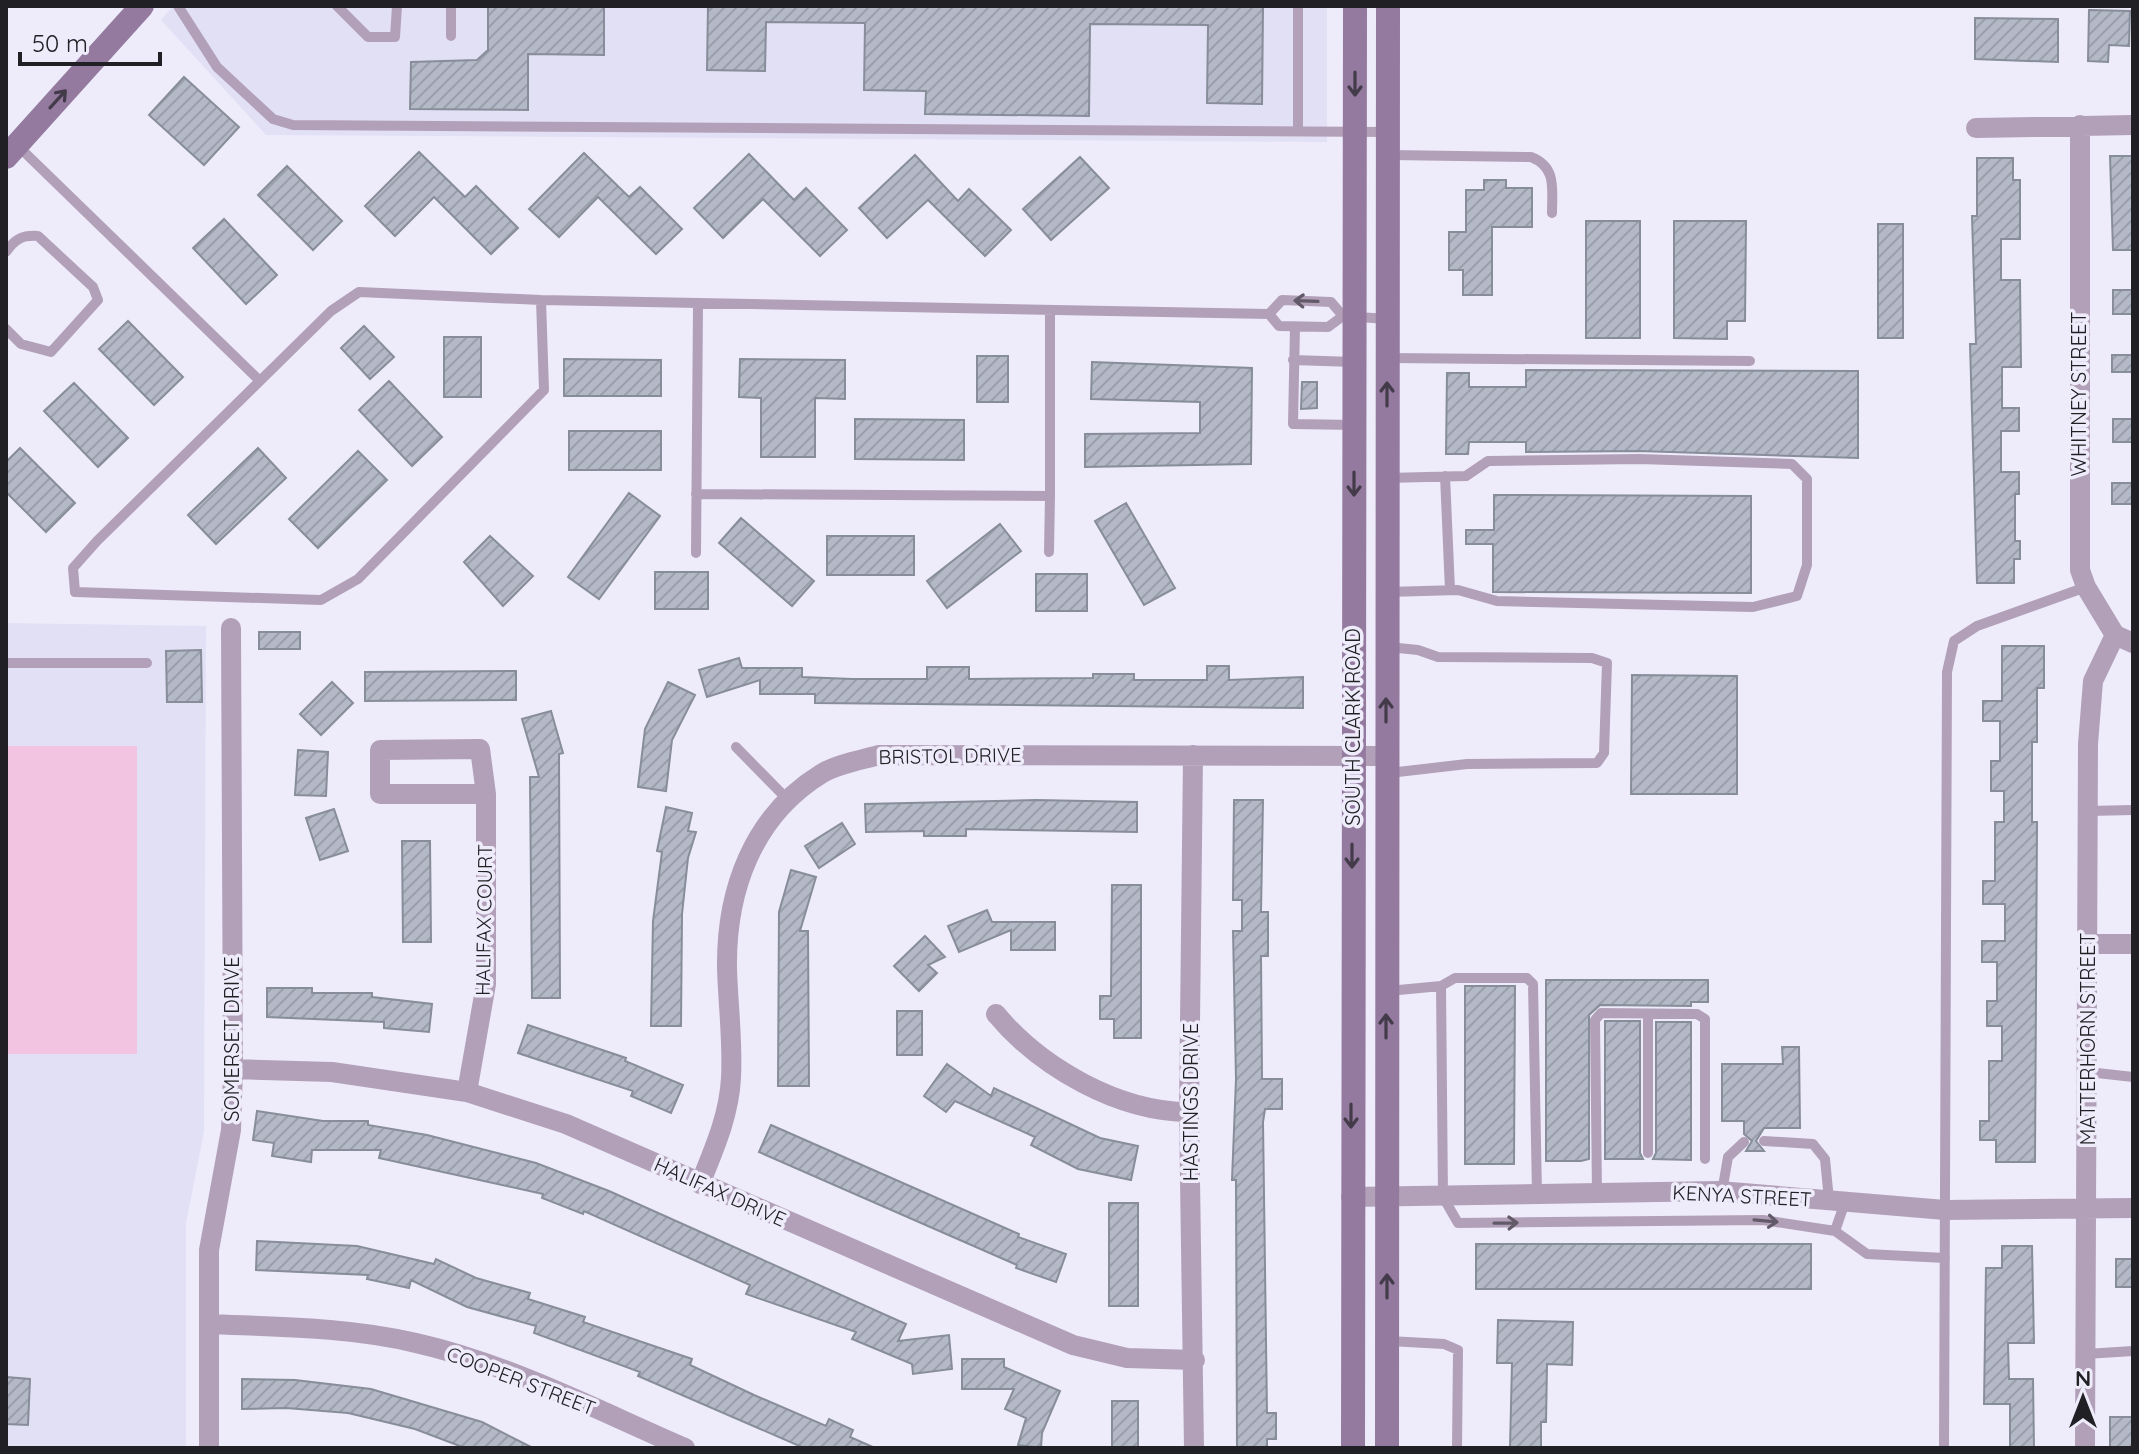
<svg xmlns="http://www.w3.org/2000/svg" width="2139" height="1454" viewBox="0 0 2139 1454" font-family="Quicksand,sans-serif">
	<style>
		.built { fill: #e2e0f5 }
		.green { fill: #f3c3e2 }
		.building { fill: url(#building-hatch); stroke: #878d99; stroke-width: 2 }
		.lines { fill: none; stroke-linecap: round; stroke-linejoin: round }
		.lane { stroke: #b2a0b9; stroke-width: 10 }
		.street { stroke: #b2a0b9; stroke-width: 20 }
		.secondary { stroke: #947a9f; stroke-width: 24 }
		.oneway { stroke: #433b4a }
		.oneway2 { stroke: #625a68 }
		.labels { text-anchor: middle; stroke-width: 7; stroke-linejoin: round; paint-order: stroke }
		.street-label { font-size: 20px; fill: #202025; stroke: #eeecfb }
	</style>
	<defs>
		<pattern id="building-hatch" width="6" height="6" patternUnits="userSpaceOnUse" patternTransform="scale(2)"><rect width="6" height="6" fill="#b4b9c7"/><path d="M-1 1l2-2M0 6l6-6M5 7l2-2" fill="none" stroke="#9a9fab"/></pattern>
	</defs>
	<rect width="100%" height="100%" fill="#eeecfb"/>
	<!-- built -->
	<path class="built" d="M173,6H1327V142L266,135L161,20Z
		M6,623L206,626L204,1132L186,1223V1448H6Z"/>
	<!-- green -->
	<path class="green" d="M6,746H137V1054H6Z"/>
	<!-- building -->
	<path class="building" d="M488,6H604V55L528,54V110L410,109L411,62L477,60L488,50Z
		M708,6H1263L1262,104L1207,103L1208,25L1090,24L1089,116L925,114L926,91L864,90L865,23L766,22L765,71L707,70Z
		M2089,10L2130,11L2129,46L2109,45L2108,62L2088,61Z
		M1975,18L2058,19V62L1975,59Z
		M184,77L239,127L204,165L149,115Z
		M419,152L465,197L476,186L518,228L491,254L434,197L395,236L365,206Z
		M584,153L629,197L640,187L682,229L656,254L598,197L559,237L529,209Z
		M749,154L794,200L806,188L847,230L820,256L763,199L723,238L694,208Z
		M915,155L958,201L969,189L1011,230L985,256L928,200L887,238L859,208Z
		M2110,156H2133V250H2113Z
		M1080,157L1109,188L1051,240L1023,209Z
		M1977,158H2013V180H2020V239H2001V280H2020L2021,367H2002V408H2019V431H2001V472H2019V494H2015V541H2020V559H2014V583H1977L1970,344H1976L1972,216H1977Z
		M287,166L342,221L313,250L258,195Z
		M1484,180H1506V188H1532V227H1492V295H1463V270H1449V232H1466V190H1484Z
		M224,219L277,275L246,304L193,248Z
		M1586,221H1640V338H1586Z
		M1674,221H1746L1745,321H1727V339L1674,338Z
		M1878,224H1903V338H1878Z
		M2113,290H2133V314H2113Z
		M128,321L183,377L154,405L99,349Z
		M364,326L394,357L370,379L341,348Z
		M444,337H481V397H444Z
		M2112,355H2133V372H2112Z
		M977,356H1008V402H977Z
		M564,359L661,360V396H564Z
		M740,359L845,360V399L815,398V457H761V398L739,397Z
		M1092,362L1252,368L1251,464L1085,467V434L1200,433V402L1091,399Z
		M1526,370L1858,371V458L1639,451L1526,452V442H1469L1468,454H1446L1447,373H1469V387H1526Z
		M389,381L442,437L412,466L359,410Z
		M1302,382H1317V408L1301,409Z
		M74,383L128,438L98,467L44,411Z
		M855,419L964,420V460L855,459Z
		M2113,419H2133V442H2113Z
		M569,431H661V470H569Z
		M20,448L75,503L46,532L6,492V462Z
		M258,448L286,478L216,544L188,515Z
		M358,451L387,480L318,548L289,519Z
		M2112,483H2133V504H2112Z
		M629,493L660,516L599,599L568,577Z
		M1494,495L1751,496V593L1493,592V544H1466V530H1494Z
		M1126,503L1175,588L1144,605L1095,521Z
		M741,518L814,581L792,606L719,543Z
		M1000,524L1021,551L947,608L927,581Z
		M490,536L533,576L503,606L464,562Z
		M827,536H914V575H827Z
		M655,572H708V609H655Z
		M1036,574H1087V611H1036Z
		M259,632H300V649H259Z
		M2002,646H2044V688H2037V742H2032V822H2037L2035,1162H1996V1140H1980V1121H1989V1061H2002V1026H1987V1001H1997V962H1982V941H2005V904H1983V881H1995V822H2004V791H1991V761H2000V721H1983V701H2002Z
		M201,650L202,702H167L166,651Z
		M739,658L742,668H802V677L852,679H927V667H969V679L1093,678V674H1134V680H1207V666H1229V680L1303,677V708L815,703V694H760V680L707,697L699,670Z
		M516,671V700L365,701V672Z
		M1632,675L1737,676V794H1631Z
		M332,682L353,703L321,735L300,714Z
		M668,682L695,695L672,740L666,791L638,787L645,729Z
		M551,711L563,753L559,754L560,998H532L530,777H539L522,719Z
		M298,750L328,752L326,796L295,795Z
		M1036,800L1137,802V832L966,829V836H924V831L866,832L865,804Z
		M1234,800H1263L1261,912H1268V956H1261L1262,1079H1282V1109H1265L1263,1122L1267,1413H1276V1439H1267V1448H1237L1236,1180H1232L1236,1079L1233,931H1242V900H1233Z
		M666,807L692,813L688,831L696,832L688,858L682,914L681,1026H651L653,921L662,852L657,851Z
		M334,809L348,851L320,860L306,818Z
		M842,823L855,844L819,868L805,846Z
		M402,841H430L431,942H403Z
		M791,870L816,877L800,931H808L809,1086H778L779,912Z
		M1112,885H1141V1038H1114V1019H1100V996H1111Z
		M987,910L992,922H1055V950H1011V930L959,952L948,926Z
		M925,936L945,957L928,965L937,973L919,991L894,966Z
		M1546,980H1708V1002H1691V1006L1600,1005L1589,1015V1159L1581,1161H1546Z
		M1465,986H1515L1514,1164H1465Z
		M267,988H312V993H372V997L432,1004L429,1032L384,1028V1022L267,1017Z
		M897,1011H922V1055H897Z
		M1605,1021H1640V1153L1643,1159H1605Z
		M1656,1022H1691V1160L1653,1159L1656,1153Z
		M528,1025L626,1058L625,1061L683,1085L671,1113L631,1096L633,1091L518,1053Z
		M1782,1047H1799L1800,1128H1764L1756,1141L1764,1151H1746L1752,1141L1744,1134V1121H1722V1064H1783Z
		M947,1064L991,1096L994,1088L1100,1138L1138,1146L1131,1180L1078,1169L1031,1145L1035,1137L955,1101L946,1112L924,1096Z
		M257,1111L323,1121H368V1125L427,1135L536,1163L609,1191L906,1324L898,1341L949,1335L952,1369L913,1374L912,1364L852,1339L856,1332L746,1294L750,1285L584,1211L583,1214L542,1198L543,1194L379,1158L381,1150H312L311,1162L272,1156L274,1143L253,1140Z
		M771,1125L1019,1234L1018,1237L1066,1254L1056,1282L1016,1268L1017,1265L759,1152Z
		M1109,1203H1138V1306H1109Z
		M257,1241L357,1246L434,1264L436,1259L476,1278L530,1293L528,1299L585,1317L583,1322L692,1359L690,1365L754,1395L826,1426L829,1419L853,1430L850,1437L875,1448H804L638,1376L640,1372L534,1333L536,1326L467,1307L411,1280L409,1288L367,1279L368,1275L256,1270Z
		M1476,1244H1811V1289H1476Z
		M2002,1246H2032L2034,1343H2008L2009,1379H2033L2034,1448H2010V1404H1984L1986,1268H2002Z
		M2116,1259H2133V1287H2116Z
		M1498,1320L1573,1322L1572,1365L1547,1364L1546,1422H1541V1448H1510L1512,1363H1497Z
		M962,1359H1004V1367L1060,1391L1042,1433L1041,1448L1018,1445L1026,1418L1005,1409L1014,1389H962Z
		M6,1377L30,1379L28,1425L6,1424Z
		M242,1379L295,1380L371,1389L482,1422L533,1448H465L415,1429L348,1413L286,1408L242,1409Z
		M1112,1401H1138V1447H1112Z
		M2110,1417H2133V1448H2110Z"/>
	<g class="lines">
		<!-- lane -->
		<path class="lane" d="M178,6L217,67L273,119L293,125L1386,132
			M337,6L368,37H395L397,6
			M451,6V36
			M1298,131V6
			M17,145L260,381
			M1390,155L1531,157C1557,167 1552,189 1552,213
			M6,252C15,239 22,235 38,236L93,287L98,300L51,352L21,344L6,329
			M541,300L544,390L358,579L321,600L75,592L73,568L97,541L331,311L359,292L541,300L1269,314L1282,300L1331,302L1343,316
			M1269,314L1279,326L1328,327L1343,316L1388,319
			M1295,327L1293,424L1354,425
			M1389,358L1750,361
			M1293,360L1354,362
			M1445,476L1450,590
			M1387,478L1466,476L1488,461L1639,459L1792,464L1807,479V565L1797,596L1753,607L1497,601L1458,590L1388,592
			M696,494L1050,496V312
			M1049,552L1050,496
			M696,553L698,304
			M1388,647L1418,650L1438,657L1592,658L1607,663L1604,753L1597,763L1467,764L1389,773
			M6,663H147
			M736,747L788,800
			M2088,811L2133,810
			M1441,986L1443,1197L1458,1223L1763,1220L1835,1231L1867,1254L1945,1258
			M1388,991L1441,986L1455,978H1527L1533,984L1537,1194
			M2088,1072L2133,1077
			M1764,1141L1813,1144L1825,1159L1829,1200
			M1648,1153V1014
			M1722,1192L1728,1157L1744,1142
			M1597,1194L1595,1020L1601,1013L1697,1014L1705,1019V1159
			M1835,1231L1845,1202
			M1389,1341L1444,1344L1458,1350L1457,1448
			M2086,1354L2133,1351
			M1944,1448L1947,672L1954,641L1977,626L2086,587"/>
		<!-- street -->
		<path class="street" d="M2080,125V570L2086,587L2115,635L2133,643
			M1976,128L2133,125
			M1193,755L1189,1112L1194,1448
			M2089,944H2133
			M996,1014C1041,1068 1119,1112 1189,1112
			M233,1069L332,1072L467,1092L566,1124L1073,1345L1127,1358L1195,1360
			M467,1092L486,984V794L480,749L380,750V794H486
			M700,1184C714,1149 729,1116 731,1078C733,1042 728,1004 727,968C726,890 753,816 821,774C837,764 861,760 879,755L1386,756
			M1351,1197L1719,1191L1945,1210L2133,1208
			M209,1324C278,1327 349,1327 416,1343C509,1364 597,1410 685,1448
			M209,1448V1250L231,1130L233,1069L231,628
			M2085,1448L2088,744L2093,681L2115,635"/>
		<!-- secondary -->
		<path class="secondary" d="M6,157L142,6
			M1353,1448L1355,6
			M1387,1448L1388,6"/>
	</g>
	<!-- one-way arrows -->
	<defs><path id="oneway-shaft" d="M-6 0H5M1.5-3L5.5 0L1.5 3" fill="none" stroke-width="1.6" stroke-linecap="round" stroke-linejoin="round" transform="scale(2)"/></defs>
	<g class="oneway">
		<use href="#oneway-shaft" transform="translate(1355 84) rotate(90)"/>
		<use href="#oneway-shaft" transform="translate(58 99) rotate(-48)"/>
		<use href="#oneway-shaft" transform="translate(1387 394) rotate(-90)"/>
		<use href="#oneway-shaft" transform="translate(1354 484) rotate(90)"/>
		<use href="#oneway-shaft" transform="translate(1386 710) rotate(-90)"/>
		<use href="#oneway-shaft" transform="translate(1352 856) rotate(90)"/>
		<use href="#oneway-shaft" transform="translate(1386 1026) rotate(-90)"/>
		<use href="#oneway-shaft" transform="translate(1351 1116) rotate(90)"/>
		<use href="#oneway-shaft" transform="translate(1387 1286) rotate(-90)"/>
	</g>
	<g class="oneway2">
		<use href="#oneway-shaft" transform="translate(1306 301) rotate(-178)"/>
		<use href="#oneway-shaft" transform="translate(1766 1221) rotate(5)"/>
		<use href="#oneway-shaft" transform="translate(1506 1223) rotate(-1)"/>
	</g>
	<g class="labels">
		<!-- street labels -->
		<g class="street-label">
			<text transform="translate(2079 394) rotate(-90)" y="7">WHITNEY STREET</text>
			<text transform="translate(1353 727) rotate(-90)" y="7">SOUTH CLARK ROAD</text>
			<text transform="translate(950 756) rotate(-1)" y="7">BRISTOL DRIVE</text>
			<text transform="translate(484 920) rotate(-89)" y="7">HALIFAX COURT</text>
			<text transform="translate(232 1039) rotate(-90)" y="7">SOMERSET DRIVE</text>
			<text transform="translate(2088 1039) rotate(-90)" y="7">MATTERHORN STREET</text>
			<text transform="translate(1191 1102) rotate(-90)" y="7">HASTINGS DRIVE</text>
			<text transform="translate(720 1192) rotate(24)" y="7">HALIFAX DRIVE</text>
			<text transform="translate(1742 1196) rotate(3)" y="7">KENYA STREET</text>
			<text transform="translate(521 1381) rotate(21)" y="7">COOPER STREET</text>
		</g>
	</g>
	<!-- border -->
	<rect width="2139" height="1454" fill="none" stroke="#202025" stroke-width="16"/>
	<!-- north arrow -->
	<g transform="translate(2083 1398)" stroke="#eeecfb" stroke-width="6" paint-order="stroke">
	<path d="M0-6L14 30L0 20L-14 30Z" fill="#202025"/>
	<text y="-12" font-size="22" font-weight="bold" text-anchor="middle" fill="#202025">N</text>
	</g>
	<!-- scale -->
	<path d="M20 52v12h140v-12" fill="none" stroke="#202025" stroke-width="4"/>
	<text x="32" y="52" font-size="24" fill="#202025" stroke="#eeecfb" stroke-width="6" paint-order="stroke">50 m</text>
</svg>
